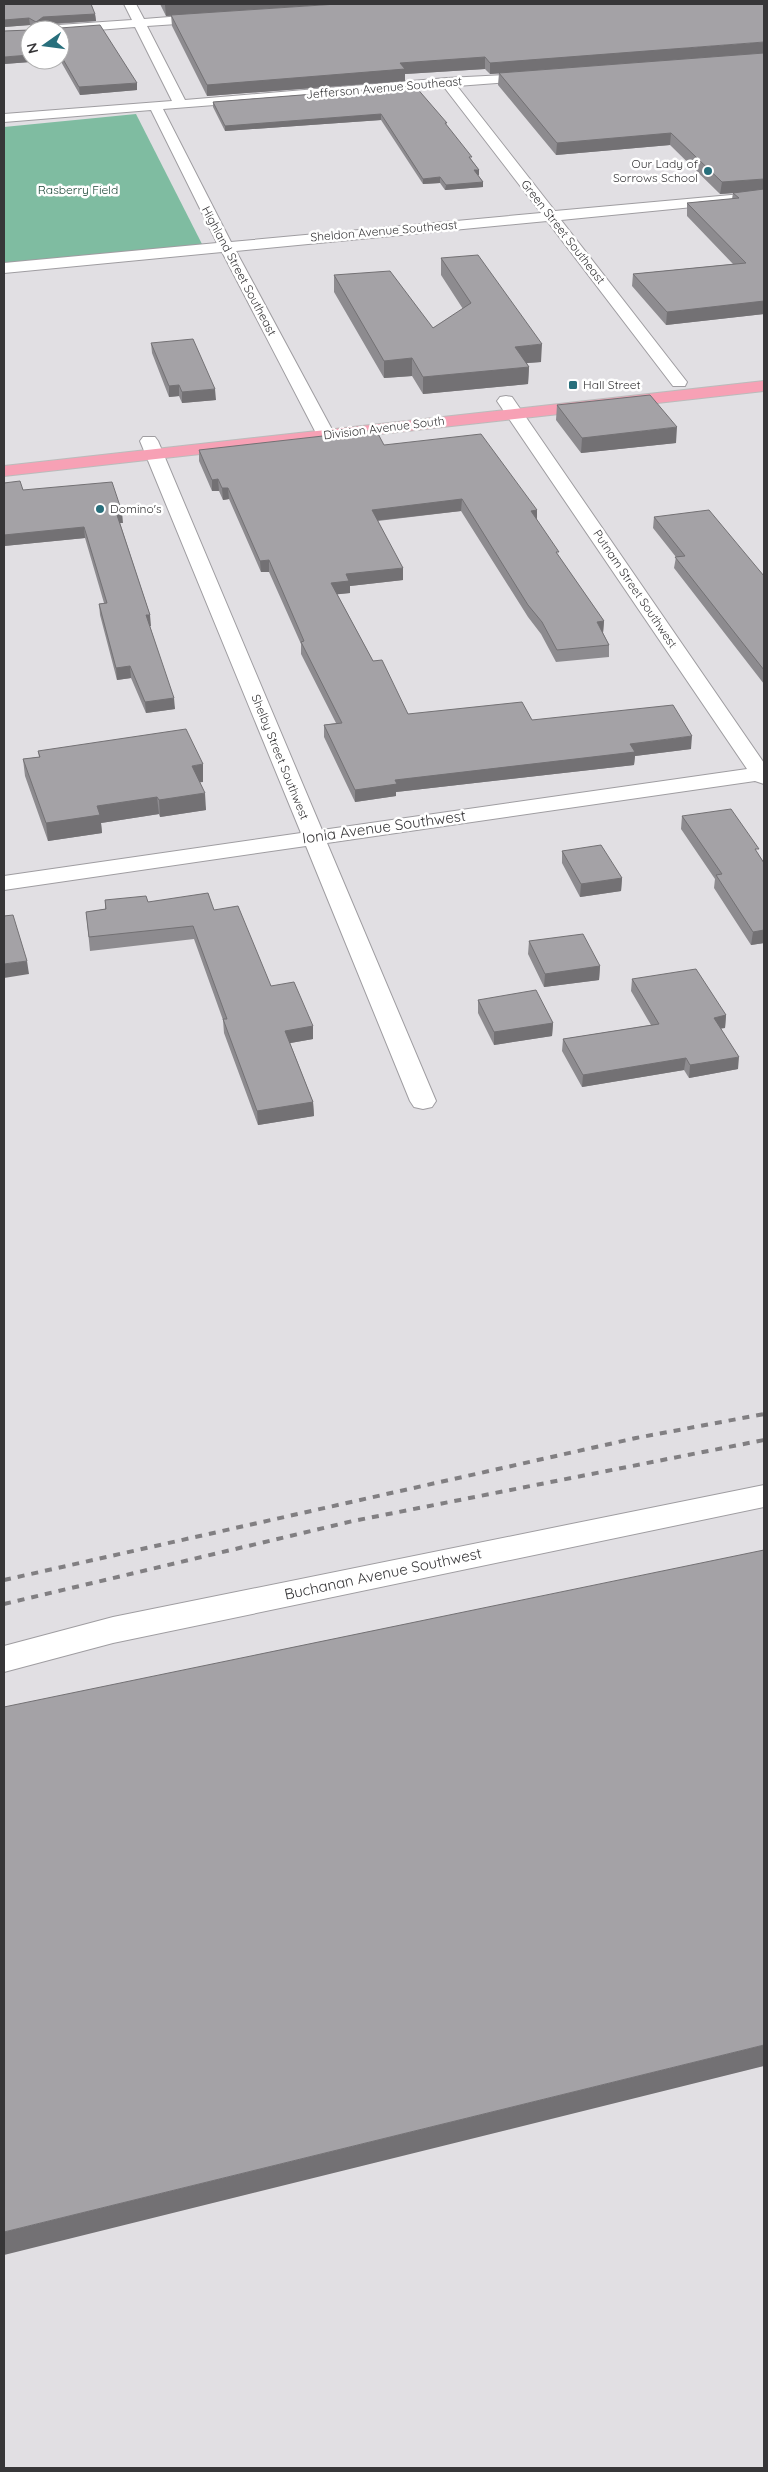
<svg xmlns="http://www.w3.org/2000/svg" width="768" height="2472" viewBox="0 0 768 2472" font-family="Quicksand,sans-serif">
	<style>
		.green { fill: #7fbca1 }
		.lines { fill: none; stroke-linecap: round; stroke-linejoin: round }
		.street-casing { stroke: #9f9da1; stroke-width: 2 }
		.primary-casing { stroke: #bbb; stroke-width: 2 }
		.street { fill: #fff; fill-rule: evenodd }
		.primary { fill: #f7a1b5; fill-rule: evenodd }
		.rail { stroke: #817f82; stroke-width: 4; stroke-dasharray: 7 7; stroke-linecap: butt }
		.wall { fill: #8d8b8f }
		.shaded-wall { fill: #737174 }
		.building { fill: #a4a2a6; stroke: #737174 }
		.poi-dot { fill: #286f7c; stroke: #fff; stroke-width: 2 }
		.labels { text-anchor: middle; stroke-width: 5; stroke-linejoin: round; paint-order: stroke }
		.far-street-label { font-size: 12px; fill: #373638; stroke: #fff }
		.far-poi-label { font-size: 12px; fill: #373638; stroke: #fff; text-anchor: start }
		.far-park-label { font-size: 12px; fill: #1b4736; stroke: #fff }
		.street-label { font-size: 15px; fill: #373638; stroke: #fff }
	</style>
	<rect width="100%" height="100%" fill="#e1dfe3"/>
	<!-- green -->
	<path class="green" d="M136,114L204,248L4,268V127Z"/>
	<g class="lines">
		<!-- street casing -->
		<g class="street-casing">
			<path id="street" d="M124,4H136L144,19L207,14L213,18L207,22L147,26L185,100L447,78L541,73L543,76L541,79L536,80L457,86L555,211L764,192V200L561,220L687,382L685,386H673L547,221L236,251L335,435L332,439H320L317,435L222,252L4,273V263L217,243L151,110L4,122V114L172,101L135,27L60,33V30H38L44,26L132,20ZM444,87L541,213L231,242L163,109Z
				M506,396L512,397L764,763V784L755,781L327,843L436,1101L432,1107L423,1109L414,1107L410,1101L306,846L4,890V876L301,833L140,441L143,437H155L158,441L322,830L747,769L497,401L500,397Z
				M764,1485V1507L113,1643L4,1672V1646L113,1617Z"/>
		</g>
		<!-- primary casing -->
		<g class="primary-casing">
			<path id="primary" d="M764,381V391L4,476V466Z"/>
		</g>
		<!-- street -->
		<use href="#street" class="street"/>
		<!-- primary -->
		<use href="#primary" class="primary"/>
		<!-- rail -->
		<path class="rail" d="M4,1580L636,1438L764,1414
			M4,1604L353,1521L764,1440"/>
	</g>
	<!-- wall -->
	<path class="wall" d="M4,4L95,14L96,21L43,25L60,28L137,90L80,95L60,60V30L30,60H56L4,64L30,30L31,26L30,25L4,27V28Z
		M160,4H334L166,16Z
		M171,15L764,53L490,74L485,69L405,74V81L207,96L172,26Z
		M764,53V314L666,325L632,286L633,274L733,264L687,216V203L732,199L733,193L720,194L670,145L556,155L498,85L499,73Z
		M415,86L447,126L479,170V175H478L483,182V187L445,190L440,183L423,184L381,120L225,131L213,107V102Z
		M441,258L541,362L527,363L529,367L528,384L423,394L412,376L384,378L334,292V275L433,328L463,309L441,275Z
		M151,343L216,400L182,403L179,396L169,397L152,353Z
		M557,405L676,443L581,453L556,420Z
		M384,445L537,510V520L559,557L604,621L603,633L609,645V657L556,662L541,634L528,617L461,511L378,521L403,580L350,586V593L337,594L373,661L408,714L532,720L691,749L635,756L634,765L396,792V796L355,802L324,737V725L336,723L301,654V644L269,572H261L229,499L223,500L219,491H212L199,461V450Z
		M4,483L23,490L123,523H120L150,615V626L175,709L146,713L131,678L117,680L100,615L99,604L104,603L85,538L4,546Z
		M654,517L764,576V684L674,568L676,557L653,528Z
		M38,751L203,782H200L206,810L160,817L159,814L101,823L102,833L48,841L25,776L23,759L39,757Z
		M682,816L758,854L764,863V943L751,945L714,888L715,879L681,829Z
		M562,851L622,878L621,891L580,897L562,863Z
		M105,900L148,902L214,910L271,986L313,1026V1039L290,1043L313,1102L314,1116L258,1125L224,1033L223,1020L194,939L90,951L86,912L105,909Z
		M529,941L600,966L599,980L544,987L528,954Z
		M632,979L726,1015L725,1028H721L738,1069L689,1078L684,1070L582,1087L562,1051L563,1039L651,1025L631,991Z
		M478,1000L553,1023L552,1036L494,1045L478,1013Z"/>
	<!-- shaded-wall -->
	<path class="shaded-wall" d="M180,4H334L166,16L165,5Z
		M95,14L96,21L44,24L37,28L36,22L43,17Z
		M29,18L30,25L4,27V28V20Z
		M764,42V53L490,74V63Z
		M30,55V60H56L4,64V57Z
		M485,57V69L405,74V81L207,96V85L400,63Z
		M137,83V90L80,95L79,87Z
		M381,114V120L225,131V126Z
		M671,133L670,145L556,155L557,143Z
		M474,170H479V175L474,176Z
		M440,177V183L423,184V179Z
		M764,179V191L720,194L722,182Z
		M483,182V187L445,190L446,185Z
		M764,301V314L666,325L667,312Z
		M542,344L541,362L514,364L515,347Z
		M412,358V376L384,378V361Z
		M529,367L528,384L423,394V377Z
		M179,385V396L169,397V386Z
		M215,389L216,400L182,403V392Z
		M677,427L676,443L581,453L582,438Z
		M218,479L219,491H212V480Z
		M222,488H228L229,499L223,500Z
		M462,499L461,511L372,521V510Z
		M537,510V522L531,511Z
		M116,512H122L123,523H117Z
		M84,527L85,538L4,546V535Z
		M269,560V572H261L260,561Z
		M403,568V580L350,586V593L331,595V583L346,574Z
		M146,615H150L151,626H147Z
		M604,621L603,633L597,622Z
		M130,666L131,678L117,680L116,668Z
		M174,698L175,709L146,713L145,702Z
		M692,736L691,749L635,756L634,765L396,792V796L355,802V790L395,780L630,744Z
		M203,764V782L193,783L192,766Z
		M205,793L206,810L160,817L159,800Z
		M157,797L159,814L101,823L102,833L48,841L46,823L97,806Z
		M622,878L621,891L580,897L581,884Z
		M764,930V943L751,945L753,932Z
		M27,961L29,974L4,978V964Z
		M600,966L599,980L544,987L545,974Z
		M726,1015L725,1028L713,1030L714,1018Z
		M553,1023L552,1036L494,1045V1032Z
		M313,1026V1039L285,1044V1031Z
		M739,1057L738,1069L689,1078L690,1065Z
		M686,1058L684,1070L582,1087L583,1075Z
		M313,1102L314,1116L258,1125L257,1111Z
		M764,2045V2066L4,2255V2232Z"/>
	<!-- building -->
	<path class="building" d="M4,4H91L95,14L43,17L36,22L29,18L4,20Z
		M337,4H764V42L490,63L485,57L400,63L405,69L207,85L171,15Z
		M31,25H58L60,28L100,25L137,83L79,87L60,54V30H30V55L4,57V31L30,30Z
		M764,53V179L722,182L671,133L557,143L499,73Z
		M415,86L447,123H445L472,157H469L479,170H474L483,182L446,185L440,177L423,179L381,114L225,126L213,102Z
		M764,189V301L667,312L633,274L746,263L687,203L739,198L733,193Z
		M478,255L542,344L515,347L529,367L423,377L412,358L384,361L334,275L390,271L433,328L471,303L441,258Z
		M193,339L215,389L182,392L179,385L169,386L151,343Z
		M650,395L677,427L582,438L557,405Z
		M376,430L384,445L481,434L537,510L531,511L559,552H556L604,621L597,622L609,645L557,650L542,622L528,605L462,499L372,510L403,568L346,574L349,581L331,583L373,661L382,660L408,714L522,702L532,720L673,705L692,736L630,744L635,752L395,780L397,784L355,790L324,725L342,723L301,642L304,641L269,560L260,561L228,488H222L218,479L212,480L199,450Z
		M20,481L23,490L112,482L122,512H116L150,615H146L174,698L145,702L130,666L116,668L99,604L107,603L84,527L4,535V483Z
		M709,510L764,576V670L675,557L685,556L654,517Z
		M186,729L203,764L192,766L205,793L159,800L157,797L97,806L100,815L46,823L23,759L40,757L38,751Z
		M731,809L759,849H755L764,863V930L753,932L716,875L722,874L682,816Z
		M601,845L622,878L581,884L562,851Z
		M208,893L214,910L238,906L271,986L294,982L313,1026L285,1031L313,1102L257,1111L223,1019H227L193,926L89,937L86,912L106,909L105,900L146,896L148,902Z
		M13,915L27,961L4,964V916Z
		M583,934L600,966L545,974L529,941Z
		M696,969L726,1015L714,1018L739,1057L690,1065L686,1058L583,1075L563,1039L659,1024L632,979Z
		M536,990L553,1023L494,1032L478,1000Z
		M764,1550V2045L4,2232V1707Z"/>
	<!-- markers -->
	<g class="poi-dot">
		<circle cx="708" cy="171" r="5"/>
		<rect x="568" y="380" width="10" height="10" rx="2.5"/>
		<circle cx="100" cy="509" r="5"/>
	</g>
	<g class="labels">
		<!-- far-street labels -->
		<g class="far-street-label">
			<text transform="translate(384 88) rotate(-5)" y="4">Jefferson Avenue Southeast</text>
			<text transform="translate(384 231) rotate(-5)" y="4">Sheldon Avenue Southeast</text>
			<text transform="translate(563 232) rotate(52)" y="4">Green Street Southeast</text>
			<text transform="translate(239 271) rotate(62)" y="4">Highland Street Southeast</text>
			<text transform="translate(384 428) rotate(-7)" y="4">Division Avenue South</text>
			<text transform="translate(635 589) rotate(56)" y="4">Putnam Street Southwest</text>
			<text transform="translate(280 757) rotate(68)" y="4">Shelby Street Southwest</text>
		</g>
		<!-- far-poi labels -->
		<g class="far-poi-label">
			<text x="698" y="168" text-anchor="end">Our Lady of<tspan x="698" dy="14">Sorrows School</tspan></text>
			<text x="583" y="389">Hall Street</text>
			<text x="110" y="513">Domino's</text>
		</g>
		<!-- far-park labels -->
		<g class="far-park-label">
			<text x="78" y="194">Rasberry Field</text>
		</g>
		<!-- street labels -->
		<g class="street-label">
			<text transform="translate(384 827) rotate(-8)" y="5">Ionia Avenue Southwest</text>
			<text transform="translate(383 1574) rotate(-12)" y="5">Buchanan Avenue Southwest</text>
		</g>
	</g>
	<!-- border -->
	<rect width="768" height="2472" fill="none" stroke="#373638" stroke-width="10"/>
	<!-- north arrow -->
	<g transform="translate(45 45) rotate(256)"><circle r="24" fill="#ffffff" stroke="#afafaf"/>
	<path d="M0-4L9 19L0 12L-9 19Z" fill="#286f7c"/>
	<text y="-8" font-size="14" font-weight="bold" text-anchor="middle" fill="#373638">N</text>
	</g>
</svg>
